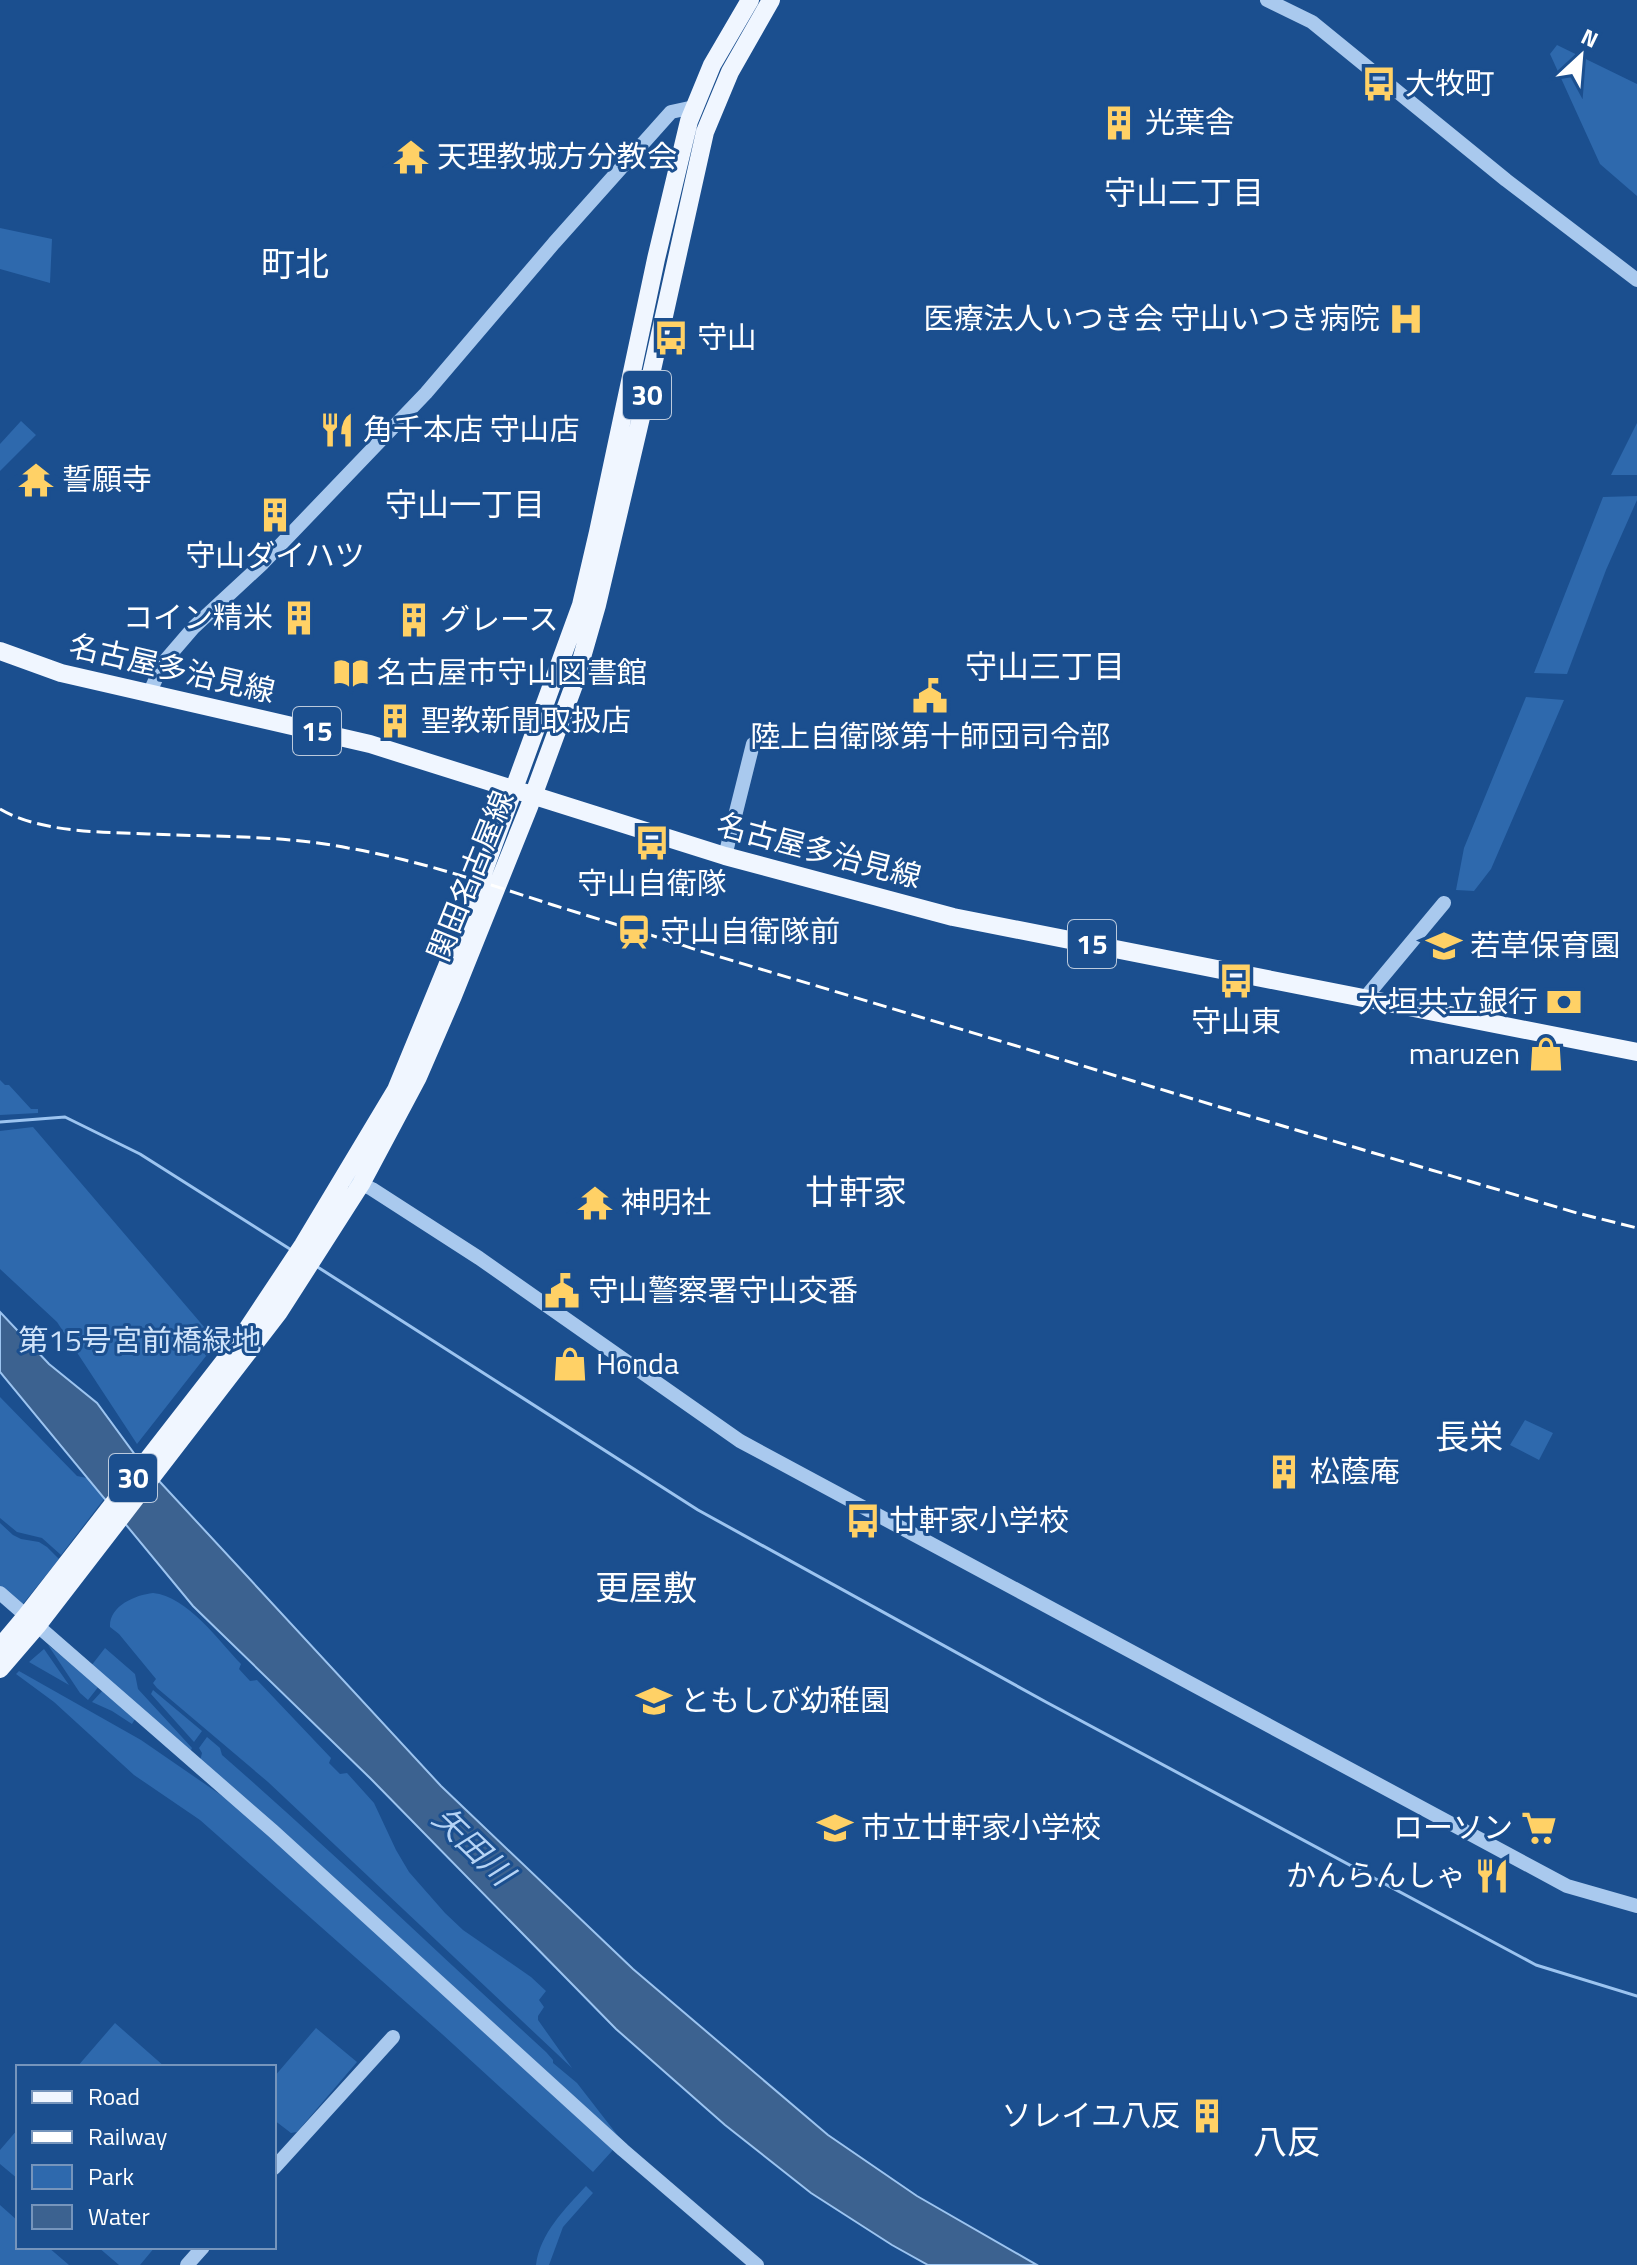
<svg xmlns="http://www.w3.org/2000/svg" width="1637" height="2265" viewBox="0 0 1637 2265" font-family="'Titillium Web','Noto Sans JP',sans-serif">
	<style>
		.green { fill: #2e69ad }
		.water { fill: #3c6290; stroke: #9cc4f0; stroke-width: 2 }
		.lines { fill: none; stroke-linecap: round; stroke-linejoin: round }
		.stream { stroke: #9cc4f0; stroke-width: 3 }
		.minor { stroke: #a9c9ee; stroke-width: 14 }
		.major { stroke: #f0f6ff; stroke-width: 18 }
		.rail { stroke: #fff; stroke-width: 3; stroke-dasharray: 14 6; stroke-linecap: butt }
		.labels { text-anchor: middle; stroke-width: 6; stroke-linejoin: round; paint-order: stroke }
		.shield { fill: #1b4f8f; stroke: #bbcadd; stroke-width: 2 }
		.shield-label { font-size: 28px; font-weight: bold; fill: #fff }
		.poi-label { font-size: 30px; fill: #fff; stroke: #1b4f8f; text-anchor: start }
		.street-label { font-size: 30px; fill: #fff; stroke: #1b4f8f }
		.park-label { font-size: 30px; fill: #cfe3fa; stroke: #1b4f8f }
		.neighbourhood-label { font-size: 32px; fill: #fff; stroke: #1b4f8f }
		.water-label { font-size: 32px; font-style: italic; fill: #b5d3f5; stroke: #1b4f8f }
		.quarter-label { font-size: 34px; fill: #fff; stroke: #1b4f8f }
	</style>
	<rect width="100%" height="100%" fill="#1b4f8f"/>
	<!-- green -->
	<path class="green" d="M1557,45L1637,84V196L1600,164L1550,54Z
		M0,228L52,239L50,283L0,269Z
		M21,421L36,435L0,471V444Z
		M1637,423V475H1611Z
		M1637,496V500L1606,570L1567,674L1534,673L1603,497Z
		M1526,697L1564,700L1491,869L1474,891L1456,890L1464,848Z
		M0,1080L5,1085H9L31,1109H38V1113L0,1115Z
		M33,1127L217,1342L137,1444L57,1322L0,1269V1131Z
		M0,1397L77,1476L87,1478L107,1495L61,1555L42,1538L17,1532L0,1518Z
		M1525,1420L1553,1433L1539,1460L1510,1445Z
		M0,1523L13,1535L21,1539L39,1542L47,1547L59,1559L22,1605L0,1586Z
		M153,1593C187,1596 219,1641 241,1664L239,1669L250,1681L257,1680L331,1758L329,1763L340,1774L347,1773L374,1803L396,1850L409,1872L445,1913L463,1930L531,1977L546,1991L539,2000L544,2007L538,2016V2020L572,2068L268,1782L157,1688L153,1683L156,1679L119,1634L110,1627C109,1606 135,1595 153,1593Z
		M48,1645L99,1686L88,1700L80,1693Z
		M105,1648L135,1674L138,1689L192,1748L190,1752L91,1666Z
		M44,1649L69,1685L29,1662Z
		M19,1671L141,1740L234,1804L613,2149L612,2151L593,2172L442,2034L200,1820L134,1775L54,1702L16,1674Z
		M103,1690L135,1719L132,1724L112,1711L92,1702Z
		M153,1690L202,1731L194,1742L151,1694Z
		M207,1737L220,1748L222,1755C332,1851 438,1953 546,2052L553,2060V2063L577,2083L622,2141L200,1761L202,1753L199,1748Z
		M115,2023L165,2067H77Z
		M316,2028L357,2062L297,2132L291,2133L274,2120V2077Z
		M18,2129V2179L0,2164V2150Z
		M586,2186L593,2193L563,2227L549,2265H536C540,2233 565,2209 586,2186Z
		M0,2205L18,2221V2247H48L69,2265H0Z
		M98,2247H155L140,2265H119Z"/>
	<!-- water -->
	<path class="water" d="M0,1312L49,1364L97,1403L136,1456L441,1786L633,1969L828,2135L917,2196L1037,2265H928L892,2245L811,2193L725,2125L616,2029L371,1779L193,1606L0,1372Z"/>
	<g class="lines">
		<!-- stream -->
		<path class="stream" d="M0,1122L65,1117L140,1154L293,1251
			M316,1266L698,1510L1046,1702L1536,1965L1637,1996"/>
		<!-- minor -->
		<path class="minor" d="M1267,0L1312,22L1506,180L1637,280
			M149,694L163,663L194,627L263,563L426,393L554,243L671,112L694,107
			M725,856L753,744
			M1367,998L1369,993L1444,903
			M353,1180L372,1189L479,1258L740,1441L1567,1886L1637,1906
			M0,1593L273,1831L623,2150L757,2265
			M274,2168L393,2037
			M187,2265L203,2247"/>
		<!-- major -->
		<path class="major" d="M0,651L61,673L370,744L725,856L953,917L1637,1052
			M0,1647L26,1616L236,1346L303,1245L396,1090L466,920L581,605L598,532L656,259L689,121L712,65L750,0
			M0,1669L37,1626L279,1312L361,1184L418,1077L453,996L529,807L574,685L597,605L650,379L705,132L730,72L771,0"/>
		<!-- rail -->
		<path class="rail" d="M0,809C41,833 102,832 148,834C215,837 282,835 348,848C418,860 485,883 553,905C601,920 649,934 697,950L1313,1135L1577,1213L1637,1228"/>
	</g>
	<!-- icons -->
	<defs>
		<g id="bus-bare" transform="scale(2.76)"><path d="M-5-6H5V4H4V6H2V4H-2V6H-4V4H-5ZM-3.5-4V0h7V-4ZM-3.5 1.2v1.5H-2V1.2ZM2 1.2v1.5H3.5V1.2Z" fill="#ffd166" stroke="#1b4f8f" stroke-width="2.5" paint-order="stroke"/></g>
		<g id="building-bare" transform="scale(2.76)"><path d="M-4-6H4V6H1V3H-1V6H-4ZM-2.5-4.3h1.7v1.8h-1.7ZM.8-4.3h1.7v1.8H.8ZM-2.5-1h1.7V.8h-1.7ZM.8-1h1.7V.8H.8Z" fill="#ffd166" stroke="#1b4f8f" stroke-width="2.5" paint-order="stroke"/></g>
		<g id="temple-bare" transform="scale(2.76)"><path d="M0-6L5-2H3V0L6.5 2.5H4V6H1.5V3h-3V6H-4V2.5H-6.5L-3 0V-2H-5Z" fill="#ffd166" stroke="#1b4f8f" stroke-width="2.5" paint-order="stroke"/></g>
		<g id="hospital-bare" transform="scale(2.76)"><path d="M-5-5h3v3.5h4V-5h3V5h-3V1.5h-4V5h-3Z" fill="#ffd166" stroke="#1b4f8f" stroke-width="2.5" paint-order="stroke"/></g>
		<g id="restaurant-bare" transform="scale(2.76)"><path d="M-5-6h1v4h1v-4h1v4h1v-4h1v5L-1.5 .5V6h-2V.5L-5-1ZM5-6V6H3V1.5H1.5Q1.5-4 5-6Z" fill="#ffd166" stroke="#1b4f8f" stroke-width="2.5" paint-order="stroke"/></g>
		<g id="library-bare" transform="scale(2.76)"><path d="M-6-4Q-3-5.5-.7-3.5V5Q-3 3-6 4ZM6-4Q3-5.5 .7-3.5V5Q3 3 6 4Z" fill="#ffd166" stroke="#1b4f8f" stroke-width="2.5" paint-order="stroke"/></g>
		<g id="civic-bare" transform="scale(2.76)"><path d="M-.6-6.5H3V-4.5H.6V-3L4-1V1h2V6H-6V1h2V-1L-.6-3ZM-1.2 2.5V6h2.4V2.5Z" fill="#ffd166" stroke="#1b4f8f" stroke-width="2.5" paint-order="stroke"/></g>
		<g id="station-bare" transform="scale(2.76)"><path d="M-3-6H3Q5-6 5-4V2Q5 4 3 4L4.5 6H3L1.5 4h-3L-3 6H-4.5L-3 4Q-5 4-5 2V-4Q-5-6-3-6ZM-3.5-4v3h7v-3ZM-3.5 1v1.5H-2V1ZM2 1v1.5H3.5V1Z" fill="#ffd166" stroke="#1b4f8f" stroke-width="2.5" paint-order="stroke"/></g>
		<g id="school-bare" transform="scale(2.76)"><path d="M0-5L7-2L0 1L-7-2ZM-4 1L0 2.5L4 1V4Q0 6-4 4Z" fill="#ffd166" stroke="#1b4f8f" stroke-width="2.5" paint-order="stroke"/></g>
		<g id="bank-bare" transform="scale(2.76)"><path d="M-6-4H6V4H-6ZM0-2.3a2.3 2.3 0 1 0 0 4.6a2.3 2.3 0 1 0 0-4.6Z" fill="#ffd166" stroke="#1b4f8f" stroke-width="2.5" paint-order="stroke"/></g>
		<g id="shop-bare" transform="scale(2.76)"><path d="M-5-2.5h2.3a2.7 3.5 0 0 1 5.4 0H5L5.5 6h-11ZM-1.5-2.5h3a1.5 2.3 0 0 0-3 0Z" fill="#ffd166" stroke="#1b4f8f" stroke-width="2.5" paint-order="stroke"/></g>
		<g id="supermarket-bare" transform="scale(2.76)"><path d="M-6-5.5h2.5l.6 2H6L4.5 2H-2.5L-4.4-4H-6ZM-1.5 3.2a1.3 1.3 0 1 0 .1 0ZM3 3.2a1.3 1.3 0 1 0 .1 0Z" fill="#ffd166" stroke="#1b4f8f" stroke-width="2.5" paint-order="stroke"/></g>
	</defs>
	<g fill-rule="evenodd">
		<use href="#bus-bare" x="1379" y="84"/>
		<use href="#building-bare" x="1119" y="123"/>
		<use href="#temple-bare" x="411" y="157"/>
		<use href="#hospital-bare" x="1406" y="319"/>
		<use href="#bus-bare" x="671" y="338"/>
		<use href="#restaurant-bare" x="337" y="430"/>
		<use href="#temple-bare" x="36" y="480"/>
		<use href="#building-bare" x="275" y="515"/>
		<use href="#building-bare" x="299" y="618"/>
		<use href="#building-bare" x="414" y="620"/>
		<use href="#library-bare" x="351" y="673"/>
		<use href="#civic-bare" x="930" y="696"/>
		<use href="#building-bare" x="395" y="721"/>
		<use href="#bus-bare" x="652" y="843"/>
		<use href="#station-bare" x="634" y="932"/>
		<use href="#school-bare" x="1444" y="946"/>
		<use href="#bus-bare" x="1236" y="981"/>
		<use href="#bank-bare" x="1564" y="1002"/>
		<use href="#shop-bare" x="1546" y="1054"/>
		<use href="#temple-bare" x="595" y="1203"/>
		<use href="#civic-bare" x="562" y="1291"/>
		<use href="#shop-bare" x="570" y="1364"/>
		<use href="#building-bare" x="1284" y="1472"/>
		<use href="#bus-bare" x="863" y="1521"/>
		<use href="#school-bare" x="654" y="1701"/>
		<use href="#school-bare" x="835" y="1828"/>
		<use href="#supermarket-bare" x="1539" y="1828"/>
		<use href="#restaurant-bare" x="1492" y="1876"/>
		<use href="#building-bare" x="1207" y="2116"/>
	</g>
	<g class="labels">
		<!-- shield labels -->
		<g class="shield">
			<rect x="623" y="371" width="48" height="48" rx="6"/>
			<rect x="293" y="707" width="48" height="48" rx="6"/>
			<rect x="1068" y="920" width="48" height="48" rx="6"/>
			<rect x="109" y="1454" width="48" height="48" rx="6"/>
		</g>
		<g class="shield-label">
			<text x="647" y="405">30</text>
			<text x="317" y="741">15</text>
			<text x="1092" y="954">15</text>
			<text x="133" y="1488">30</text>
		</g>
		<!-- poi labels -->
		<g class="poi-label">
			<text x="1405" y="94">大牧町</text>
			<text x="1145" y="133">光葉舎</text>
			<text x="437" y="167">天理教城方分教会</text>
			<text x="1380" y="329" text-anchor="end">医療法人いつき会 守山いつき病院</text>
			<text x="697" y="348">守山</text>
			<text x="363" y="440">角千本店 守山店</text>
			<text x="62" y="490">誓願寺</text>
			<text x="275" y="566" text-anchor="middle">守山ダイハツ</text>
			<text x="273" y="628" text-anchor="end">コイン精米</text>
			<text x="440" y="630">グレース</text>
			<text x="377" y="683">名古屋市守山図書館</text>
			<text x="421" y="731">聖教新聞取扱店</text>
			<text x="930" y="747" text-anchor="middle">陸上自衛隊第十師団司令部</text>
			<text x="652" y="894" text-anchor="middle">守山自衛隊</text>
			<text x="660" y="942">守山自衛隊前</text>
			<text x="1470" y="956">若草保育園</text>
			<text x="1538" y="1012" text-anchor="end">大垣共立銀行</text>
			<text x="1236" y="1032" text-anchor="middle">守山東</text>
			<text x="1520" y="1064" text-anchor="end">maruzen</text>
			<text x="621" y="1213">神明社</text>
			<text x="588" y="1301">守山警察署守山交番</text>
			<text x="596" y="1374">Honda</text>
			<text x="1310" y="1482">松蔭庵</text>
			<text x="889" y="1531">廿軒家小学校</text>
			<text x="680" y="1711">ともしび幼稚園</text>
			<text x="861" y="1838">市立廿軒家小学校</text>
			<text x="1513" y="1838" text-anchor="end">ローソン</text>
			<text x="1466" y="1886" text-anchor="end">かんらんしゃ</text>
			<text x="1181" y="2126" text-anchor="end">ソレイユ八反</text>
		</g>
		<!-- street labels -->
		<g class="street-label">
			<text transform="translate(172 669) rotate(13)" y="10">名古屋多治見線</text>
			<text transform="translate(819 851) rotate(15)" y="10">名古屋多治見線</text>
			<text transform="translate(471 876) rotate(-68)" y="10">関田名古屋線</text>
		</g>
		<!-- park labels -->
		<g class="park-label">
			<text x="140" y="1351">第15号宮前橋緑地</text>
		</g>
		<!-- neighbourhood labels -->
		<g class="neighbourhood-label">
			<text x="1184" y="204">守山二丁目</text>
			<text x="465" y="516">守山一丁目</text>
			<text x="1045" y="678">守山三丁目</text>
		</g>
		<!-- water labels -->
		<g class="water-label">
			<text transform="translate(473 1846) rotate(44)" y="11">矢田川</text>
		</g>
		<!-- quarter labels -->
		<g class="quarter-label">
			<text x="295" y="276">町北</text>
			<text x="856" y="1204">廿軒家</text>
			<text x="1469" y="1449">長栄</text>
			<text x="646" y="1600">更屋敷</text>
			<text x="1287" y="2154">八反</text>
		</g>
	</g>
	<!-- legend -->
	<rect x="16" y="2065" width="260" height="184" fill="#1b4f8f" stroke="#7695bc" stroke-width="2"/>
	<rect x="32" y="2091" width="40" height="12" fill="#f0f6ff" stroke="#7695bc" stroke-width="2"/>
	<text x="88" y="2105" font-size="24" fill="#ffffff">Road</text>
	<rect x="32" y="2131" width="40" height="12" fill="#ffffff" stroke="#7695bc" stroke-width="2"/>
	<text x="88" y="2145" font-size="24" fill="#ffffff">Railway</text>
	<rect x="32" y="2165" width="40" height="24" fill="#2e69ad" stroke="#7695bc" stroke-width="2"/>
	<text x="88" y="2185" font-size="24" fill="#ffffff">Park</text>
	<rect x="32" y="2205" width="40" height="24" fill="#3c6290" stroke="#7695bc" stroke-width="2"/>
	<text x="88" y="2225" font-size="24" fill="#ffffff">Water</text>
	<!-- north arrow -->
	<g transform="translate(1581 56) rotate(26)" stroke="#1b4f8f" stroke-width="6" paint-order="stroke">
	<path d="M0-6L14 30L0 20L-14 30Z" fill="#ffffff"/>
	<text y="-12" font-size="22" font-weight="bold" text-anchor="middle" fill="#ffffff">N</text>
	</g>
</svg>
